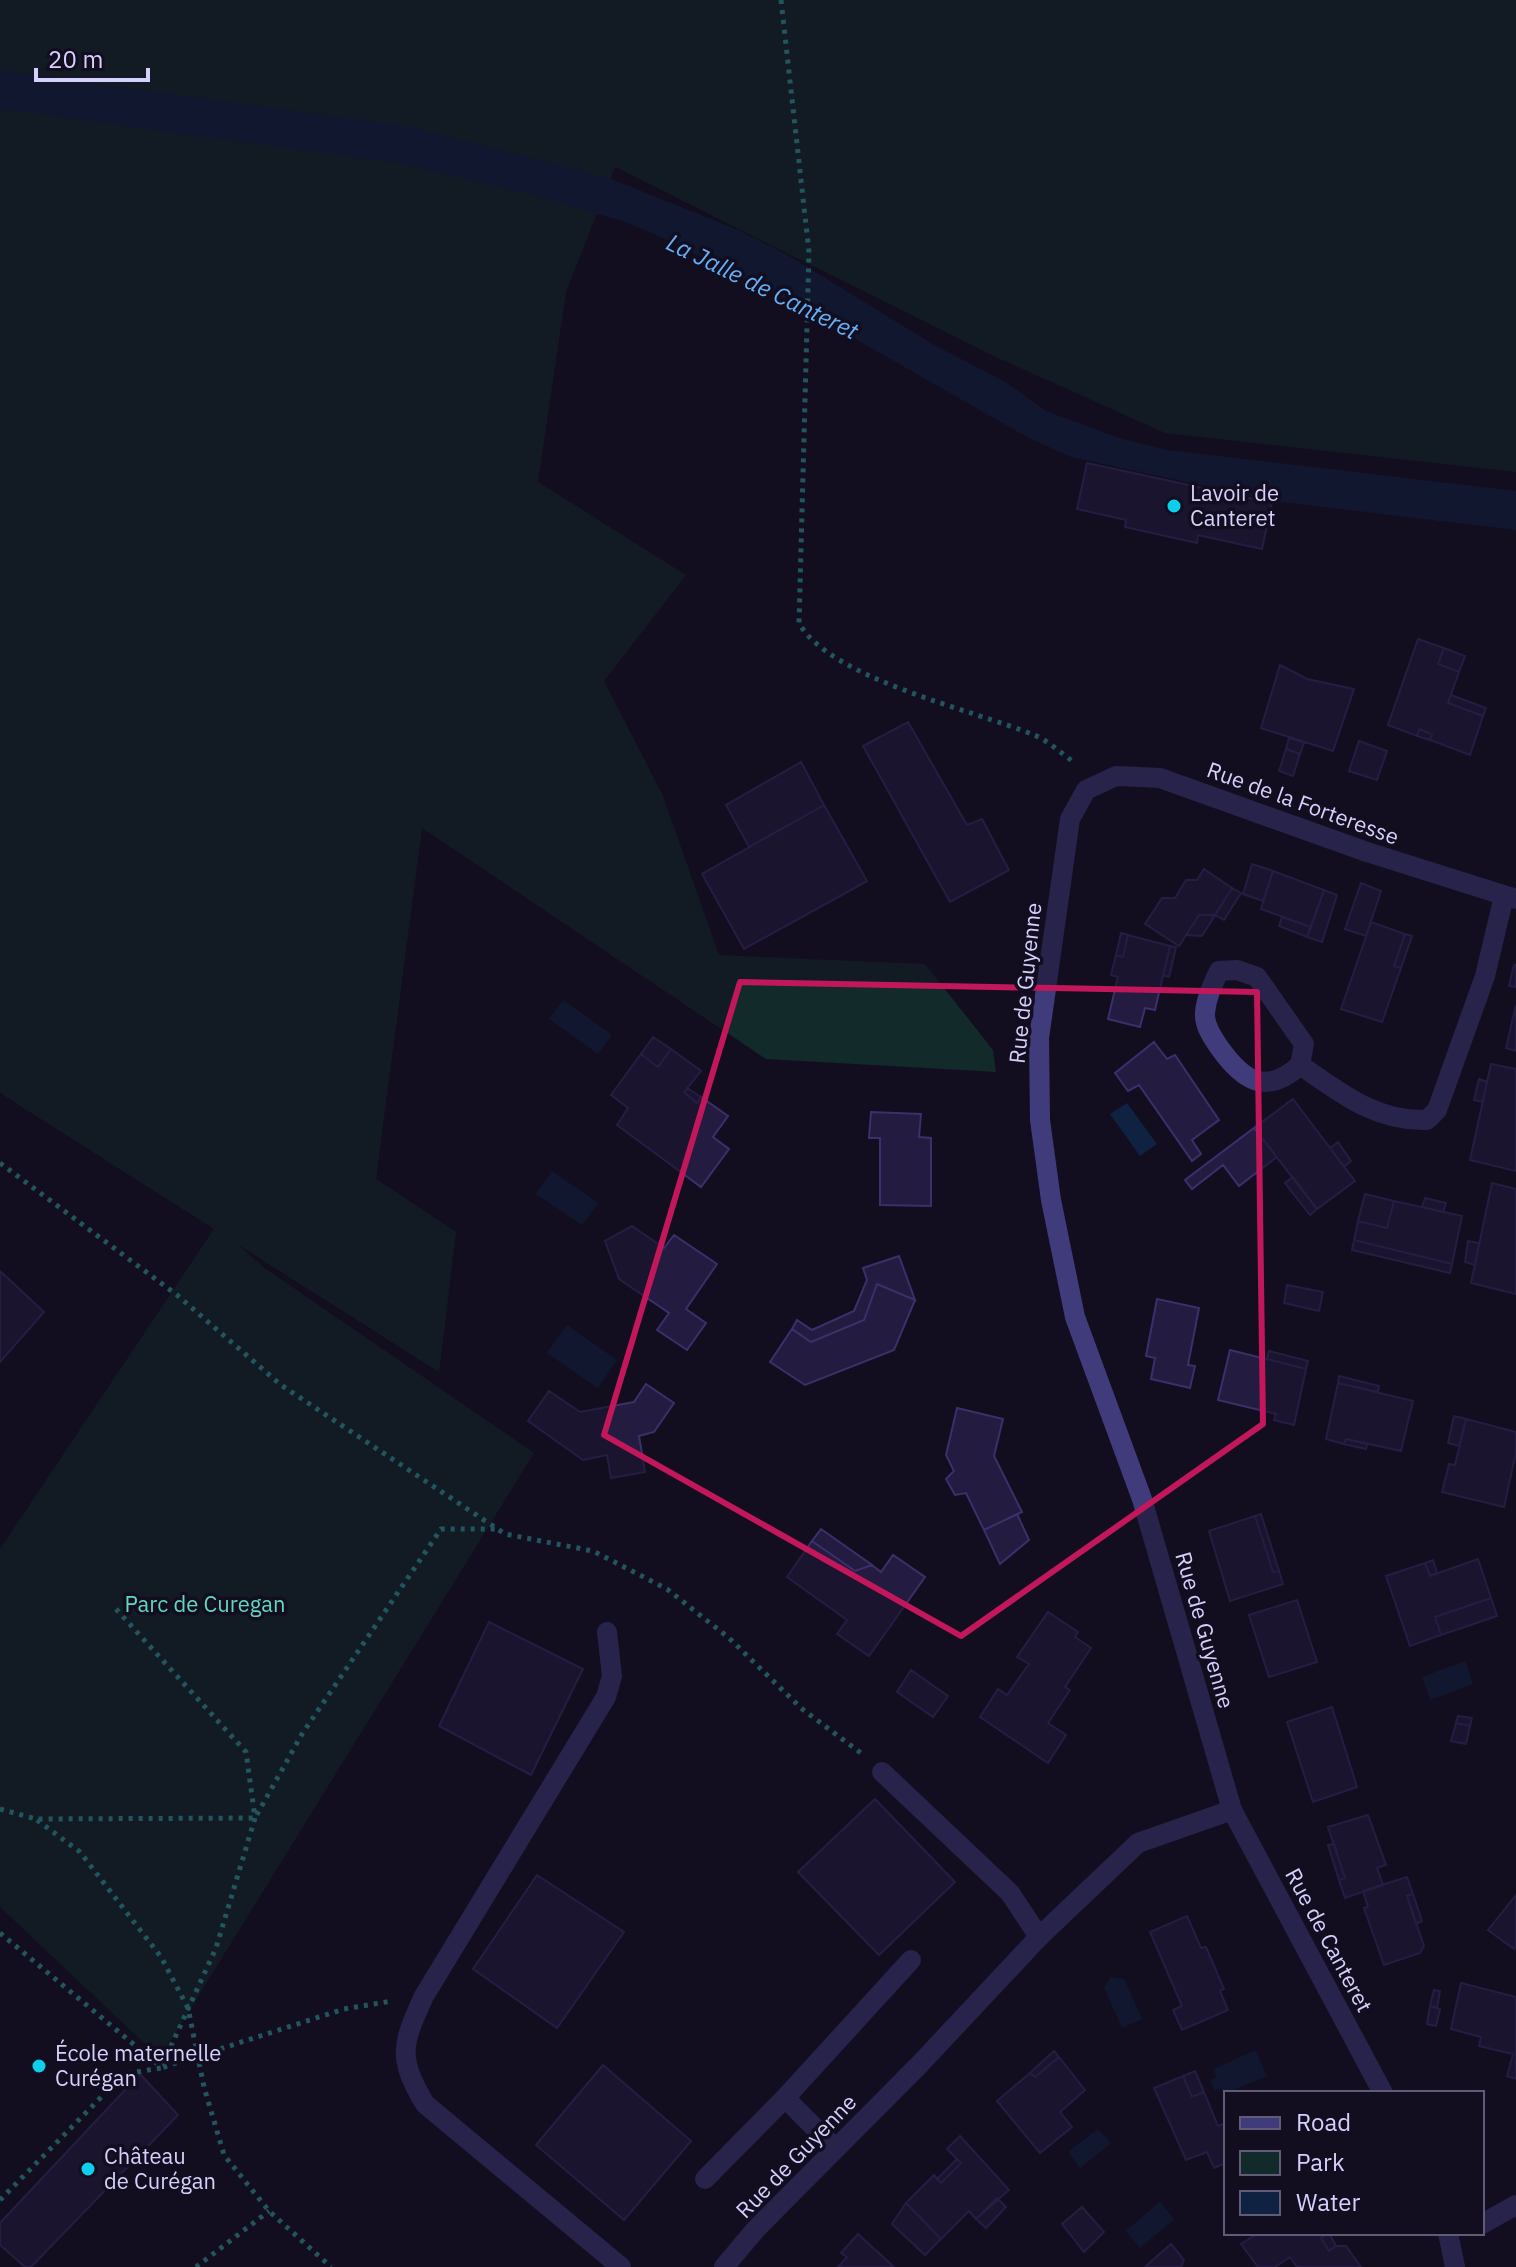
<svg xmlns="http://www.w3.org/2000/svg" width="1516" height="2267" viewBox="0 0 1516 2267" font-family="'IBM Plex Sans',sans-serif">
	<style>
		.green { fill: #122a29 }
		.water { fill: #102242 }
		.building { fill: #241b40; stroke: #3c2f6a; stroke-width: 2 }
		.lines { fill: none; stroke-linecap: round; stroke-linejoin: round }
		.path { stroke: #35aba7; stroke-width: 5; stroke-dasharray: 4 6; stroke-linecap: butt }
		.lane { stroke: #403c7c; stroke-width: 20 }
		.street { stroke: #403c7c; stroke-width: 20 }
		.marked { fill: none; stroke: #c2185b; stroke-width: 6; stroke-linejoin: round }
		.poi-dot { fill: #0dcfeb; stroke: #120e20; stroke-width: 3 }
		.labels { text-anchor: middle; stroke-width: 7; stroke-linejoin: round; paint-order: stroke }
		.poi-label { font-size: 22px; fill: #d6d0fc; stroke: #120e20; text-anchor: start }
		.street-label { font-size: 22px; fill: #d6d0fc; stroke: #120e20 }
		.park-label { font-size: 22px; fill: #60d8bd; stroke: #120e20 }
		.water-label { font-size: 24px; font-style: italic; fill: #64aff6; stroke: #120e20 }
	</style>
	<rect width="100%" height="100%" fill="#120e20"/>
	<!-- green -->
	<path class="green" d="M0,0H1516V472L1165,433L987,353L615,167L566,292L538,482L686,575L604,681L663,796L719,955L925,964L993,1050L996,1072L766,1059L422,828L376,1179L456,1232L439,1372L237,1244L263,1267L534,1453L160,2058L0,1907V1549L214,1229L0,1093Z"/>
	<!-- water -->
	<path class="water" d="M0,70L411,127L609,178L736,229L786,254L934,345L1007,383L1046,411L1119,438L1167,450L1516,491V530L1274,501L1071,457L1027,437L796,305L672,242L626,222L531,195L404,164L0,109Z
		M563,1000L612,1035L598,1054L549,1019Z
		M1127,1103L1157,1144L1140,1156L1110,1114Z
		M552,1171L598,1203L582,1225L536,1194Z
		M567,1325L617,1360L598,1388L547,1353Z
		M1465,1661L1473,1684L1430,1700L1422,1677Z
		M1111,1977L1124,1979L1142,2019L1122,2028L1104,1987Z
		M1255,2050L1267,2076L1226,2093L1225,2097L1221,2088L1215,2090L1210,2080L1216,2078L1214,2069Z
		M1098,2129L1111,2143L1080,2168L1068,2152Z
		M1160,2202L1174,2219L1140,2248L1126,2231Z"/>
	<!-- building -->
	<path class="building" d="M1087,463L1272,503L1262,549L1198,535L1197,543L1125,527L1126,520L1077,509Z
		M1418,639L1444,648L1438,664L1459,672L1448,703L1483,716L1470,755L1430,740L1432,734L1419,729L1417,736L1388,725Z
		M1444,648L1465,656L1459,672L1438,664Z
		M1280,665L1307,679L1354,689L1333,751L1261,728Z
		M1451,695L1486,708L1483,716L1448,703Z
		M908,722L967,825L982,819L1009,870L950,902L863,746Z
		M1419,729L1432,734L1430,740L1417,736Z
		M1289,738L1304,742L1300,754L1286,749Z
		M1359,741L1387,751L1377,780L1349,771Z
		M1286,749L1300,754L1293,776L1279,771Z
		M801,762L824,805L749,847L726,805Z
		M824,805L867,881L744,949L702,874Z
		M1252,864L1273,871L1263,901L1243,894Z
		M1204,869L1232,888L1215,915H1199L1179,946L1145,924L1162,898H1175L1186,880H1197Z
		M1273,871L1324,890L1311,927L1261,909Z
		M1361,883L1381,891L1366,936L1345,929Z
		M1232,888L1241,893L1224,920L1215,915Z
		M1324,890L1337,895L1322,942L1307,937Z
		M1199,915H1215L1202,936L1186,935Z
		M1282,917L1311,927L1307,937L1279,926Z
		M1371,922L1405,934L1394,966L1401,968L1382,1022L1341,1009Z
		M1121,933L1128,935L1123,957L1116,955Z
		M1405,934L1412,936L1401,968L1394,966Z
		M1128,935L1170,946L1155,1010L1145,1008L1140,1027L1108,1019L1118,977L1111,975L1116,955L1123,957Z
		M1170,946L1176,947L1169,977L1163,975Z
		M1514,965H1516V987L1509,986Z
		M1516,1005V1051L1506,1048Z
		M653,1037L671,1049L658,1067L641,1054Z
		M1154,1042L1167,1059L1175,1055L1219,1120L1192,1140L1201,1154L1192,1161L1139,1085L1128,1091L1115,1073Z
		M671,1049L701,1071L684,1092L697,1103L701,1097L728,1116L713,1137L729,1149L701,1187L617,1125L628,1108L611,1095L641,1054L658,1067Z
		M1491,1064L1516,1069V1171L1470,1160Z
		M1479,1079L1487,1082L1483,1102L1474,1100Z
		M687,1088L701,1097L697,1103L684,1092Z
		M1293,1099L1355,1181L1317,1209L1254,1128Z
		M871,1112L921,1114L919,1137L931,1138V1206L880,1205V1138H869Z
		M1254,1128L1277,1157L1239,1186L1223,1165L1192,1189L1185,1180Z
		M1338,1142L1351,1161L1344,1167L1330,1148Z
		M1293,1177L1317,1209L1310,1215L1285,1183Z
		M1492,1183L1516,1189V1294L1471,1283Z
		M1365,1194L1394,1201L1387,1228L1358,1221Z
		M1425,1198L1446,1203L1443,1212L1422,1207Z
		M1394,1201L1462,1216L1452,1264L1354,1240L1358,1221L1387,1228Z
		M632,1226L664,1248L674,1235L717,1264L686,1309L706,1323L687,1350L657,1330L669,1313L619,1279L605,1241Z
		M1354,1240L1452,1264L1450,1273L1352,1250Z
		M1468,1241L1479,1243L1475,1265L1465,1262Z
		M899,1256L915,1300L877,1284L864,1320L811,1342L792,1329L797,1320L812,1330L854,1311L867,1280L863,1268Z
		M0,1271L44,1312L0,1362Z
		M877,1284L915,1300L894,1350L805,1385L770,1362L792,1329L811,1342L864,1320Z
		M1287,1285L1323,1292L1319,1311L1284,1303Z
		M1157,1299L1199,1308L1188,1365L1195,1366L1190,1388L1151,1379L1155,1358L1146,1356Z
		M1230,1350L1306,1369L1294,1425L1274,1420L1276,1414L1218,1400Z
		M1269,1351L1308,1361L1306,1369L1267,1359Z
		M1339,1376L1379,1386L1378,1392L1338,1383Z
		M1338,1383L1413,1401L1401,1451L1346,1439L1344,1444L1326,1439Z
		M646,1384L674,1403L654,1432L639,1436L645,1472L611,1478L607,1455L583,1460L528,1421L549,1391L580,1412L634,1402Z
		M957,1408L1003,1419L994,1456L1022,1512L984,1530L966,1493L955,1495L946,1479L954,1471L946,1455Z
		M1454,1416L1466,1419L1459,1446L1448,1443Z
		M1466,1419L1516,1432V1452L1504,1507L1442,1492L1449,1464L1455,1465Z
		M1346,1439L1367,1444L1366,1449L1344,1444Z
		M1017,1514L1029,1540L1000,1564L984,1530Z
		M1261,1514L1279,1571L1273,1572L1255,1516Z
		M1255,1516L1273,1572L1279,1571L1283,1584L1230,1601L1209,1531Z
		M821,1529L872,1565L855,1571L812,1541Z
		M812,1541L855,1571L872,1565L881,1572L893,1555L925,1577L869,1656L837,1634L847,1620L787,1577Z
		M1478,1559L1491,1598L1435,1617L1441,1635L1410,1646L1386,1576L1425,1563L1430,1576Z
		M1433,1560L1437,1573L1430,1576L1425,1563Z
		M1491,1598L1497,1616L1441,1635L1435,1617Z
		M1297,1600L1317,1662L1269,1677L1249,1615Z
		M1048,1612L1078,1632L1075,1637L1091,1648L1065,1687L1070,1690L1048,1723L1066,1735L1048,1763L980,1717L998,1689L1007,1695L1029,1664L1017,1657Z
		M489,1622L583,1669L531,1775L439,1726Z
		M911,1670L948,1696L933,1717L897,1692Z
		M1332,1707L1357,1787L1313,1802L1287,1722Z
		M1458,1716L1472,1718L1470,1726L1456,1723Z
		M1456,1723L1470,1726L1466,1744L1451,1741Z
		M875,1799L955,1882L879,1955L798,1872Z
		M1368,1815L1386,1865L1377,1868L1383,1885L1345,1898L1339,1880L1345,1878L1328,1827Z
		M1334,1844L1345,1878L1339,1880L1328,1845Z
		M537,1875L624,1932L557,2028L473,1969Z
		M1407,1877L1413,1894L1407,1896L1424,1946L1420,1953L1384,1965L1364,1908L1368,1907L1363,1891Z
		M1413,1894L1422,1921L1416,1924L1407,1896Z
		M1516,1895V1946L1514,1949L1488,1930Z
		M1187,1916L1201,1948L1206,1947L1224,1989L1220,1991L1228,2010L1182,2030L1173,2010L1182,2006L1150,1932Z
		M1461,1983L1516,1997V2079L1507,2076L1513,2054L1479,2046L1481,2037L1451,2029Z
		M1434,1990L1440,1991L1437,2008L1430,2006Z
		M1430,2006L1440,2009L1436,2026L1427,2024Z
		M1054,2051L1059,2057L1035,2077L1030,2073Z
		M1059,2057L1085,2090L1060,2112L1072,2127L1040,2153L997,2101L1030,2073L1035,2077Z
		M603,2065L691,2141L624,2220L536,2145Z
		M1195,2071L1204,2092L1192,2097L1183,2076Z
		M140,2074L178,2115L31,2267H25L0,2245V2223Z
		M1183,2076L1192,2097L1204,2092L1218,2126L1226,2123V2163L1214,2168L1207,2152L1186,2160L1154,2088Z
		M960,2136L1009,2190L976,2219L969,2211L941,2239L906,2203L934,2175L941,2183L961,2163L947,2149Z
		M957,2159L961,2163L941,2183L937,2179Z
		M997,2198L1006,2207L986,2228L976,2219Z
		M906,2203L941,2239L925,2255L892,2224Z
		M1082,2207L1104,2232L1084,2252L1062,2224Z
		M1258,2233H1328L1321,2238L1329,2251L1336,2246H1346L1361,2267H1297L1290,2257L1275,2267H1258L1241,2244Z
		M1329,2233L1336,2246L1329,2251L1321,2238Z
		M858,2234L894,2267H838L847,2257L841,2253Z
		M1171,2244L1184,2260L1181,2267H1145Z"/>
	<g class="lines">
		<!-- path -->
		<path class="path" d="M781,0L809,252L799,623C830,679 974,710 1034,735C1049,741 1062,754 1075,763
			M0,1163L177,1295L281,1385L505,1534L593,1551L667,1589L729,1638L801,1708L861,1753
			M116,1609L246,1752L255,1818L216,1948L161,2068L344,2009L392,2001
			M0,1809L36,1819L255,1818L302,1734L441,1529H498
			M37,1820L80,1852L161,1957L188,2008L204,2087L224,2155L269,2211L331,2267
			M0,1933L161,2067
			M0,2200L124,2074L161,2068
			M196,2267L269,2211"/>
		<!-- lane -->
		<path class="lane" d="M607,1632L612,1676L606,1697L424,1996C402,2044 397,2057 425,2104L621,2267
			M882,1772L1010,1893L1039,1937
			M835,2148L785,2098L911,1960
			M705,2179L785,2098"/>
		<!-- street -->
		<path class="street" d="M1300,1065C1266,1096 1243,1081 1219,1047C1212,1037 1204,1025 1205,1013C1206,998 1213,984 1219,971L1237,970L1257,977L1304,1044L1300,1065C1341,1093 1376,1122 1427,1120L1437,1110L1485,976L1504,896
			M1232,1810L1383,2093
			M1482,2224L1516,2205
			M1448,2233L1455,2267
			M724,2267L756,2229L920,2064L1039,1937L1138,1843L1232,1810L1142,1499L1075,1317L1051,1200L1040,1120L1039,1038L1070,819L1086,790L1116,776L1160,778L1367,852L1516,899"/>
	</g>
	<!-- marked area -->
	<path d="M0 0H1516V2267H0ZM740,982L1257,992L1263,1424L961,1636L604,1435Z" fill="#120e20" fill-opacity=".55" fill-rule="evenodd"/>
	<path class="marked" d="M740,982L1257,992L1263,1424L961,1636L604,1435Z"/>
	<!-- markers -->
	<g class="poi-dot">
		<circle cx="1174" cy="506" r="8"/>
		<circle cx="39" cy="2066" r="8"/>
		<circle cx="88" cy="2169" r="8"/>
	</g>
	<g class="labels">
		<!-- poi labels -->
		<g class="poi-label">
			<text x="1190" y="501">Lavoir de<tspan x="1190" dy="25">Canteret</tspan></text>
			<text x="55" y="2061">École maternelle<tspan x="55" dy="25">Curégan</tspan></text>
			<text x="104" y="2164">Château<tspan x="104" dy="25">de Curégan</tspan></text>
		</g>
		<!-- street labels -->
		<g class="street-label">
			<text transform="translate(1303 803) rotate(20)" y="8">Rue de la Forteresse</text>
			<text transform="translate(1025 983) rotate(-84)" y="8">Rue de Guyenne</text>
			<text transform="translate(1205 1630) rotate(74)" y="8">Rue de Guyenne</text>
			<text transform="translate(1329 1940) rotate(62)" y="8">Rue de Canteret</text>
			<text transform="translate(796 2156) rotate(-46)" y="8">Rue de Guyenne</text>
		</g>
		<!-- park labels -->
		<g class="park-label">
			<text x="205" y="1612">Parc de Curegan</text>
		</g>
		<!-- water labels -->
		<g class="water-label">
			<text transform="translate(762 287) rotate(26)" y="8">La Jalle de Canteret</text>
		</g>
	</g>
	<!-- legend -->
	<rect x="1224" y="2091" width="260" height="144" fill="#120e20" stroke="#605c78" stroke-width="2"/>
	<rect x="1240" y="2117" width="40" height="12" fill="#403c7c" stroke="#605c78" stroke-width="2"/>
	<text x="1296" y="2131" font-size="24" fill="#d6d0fc">Road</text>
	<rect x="1240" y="2151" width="40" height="24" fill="#122a29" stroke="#605c78" stroke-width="2"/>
	<text x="1296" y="2171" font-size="24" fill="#d6d0fc">Park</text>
	<rect x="1240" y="2191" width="40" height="24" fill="#102242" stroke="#605c78" stroke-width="2"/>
	<text x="1296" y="2211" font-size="24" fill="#d6d0fc">Water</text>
	<!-- scale -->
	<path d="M36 68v12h112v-12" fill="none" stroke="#d6d0fc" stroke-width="4"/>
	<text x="48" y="68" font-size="24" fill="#d6d0fc" stroke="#120e20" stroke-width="6" paint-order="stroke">20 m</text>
</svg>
